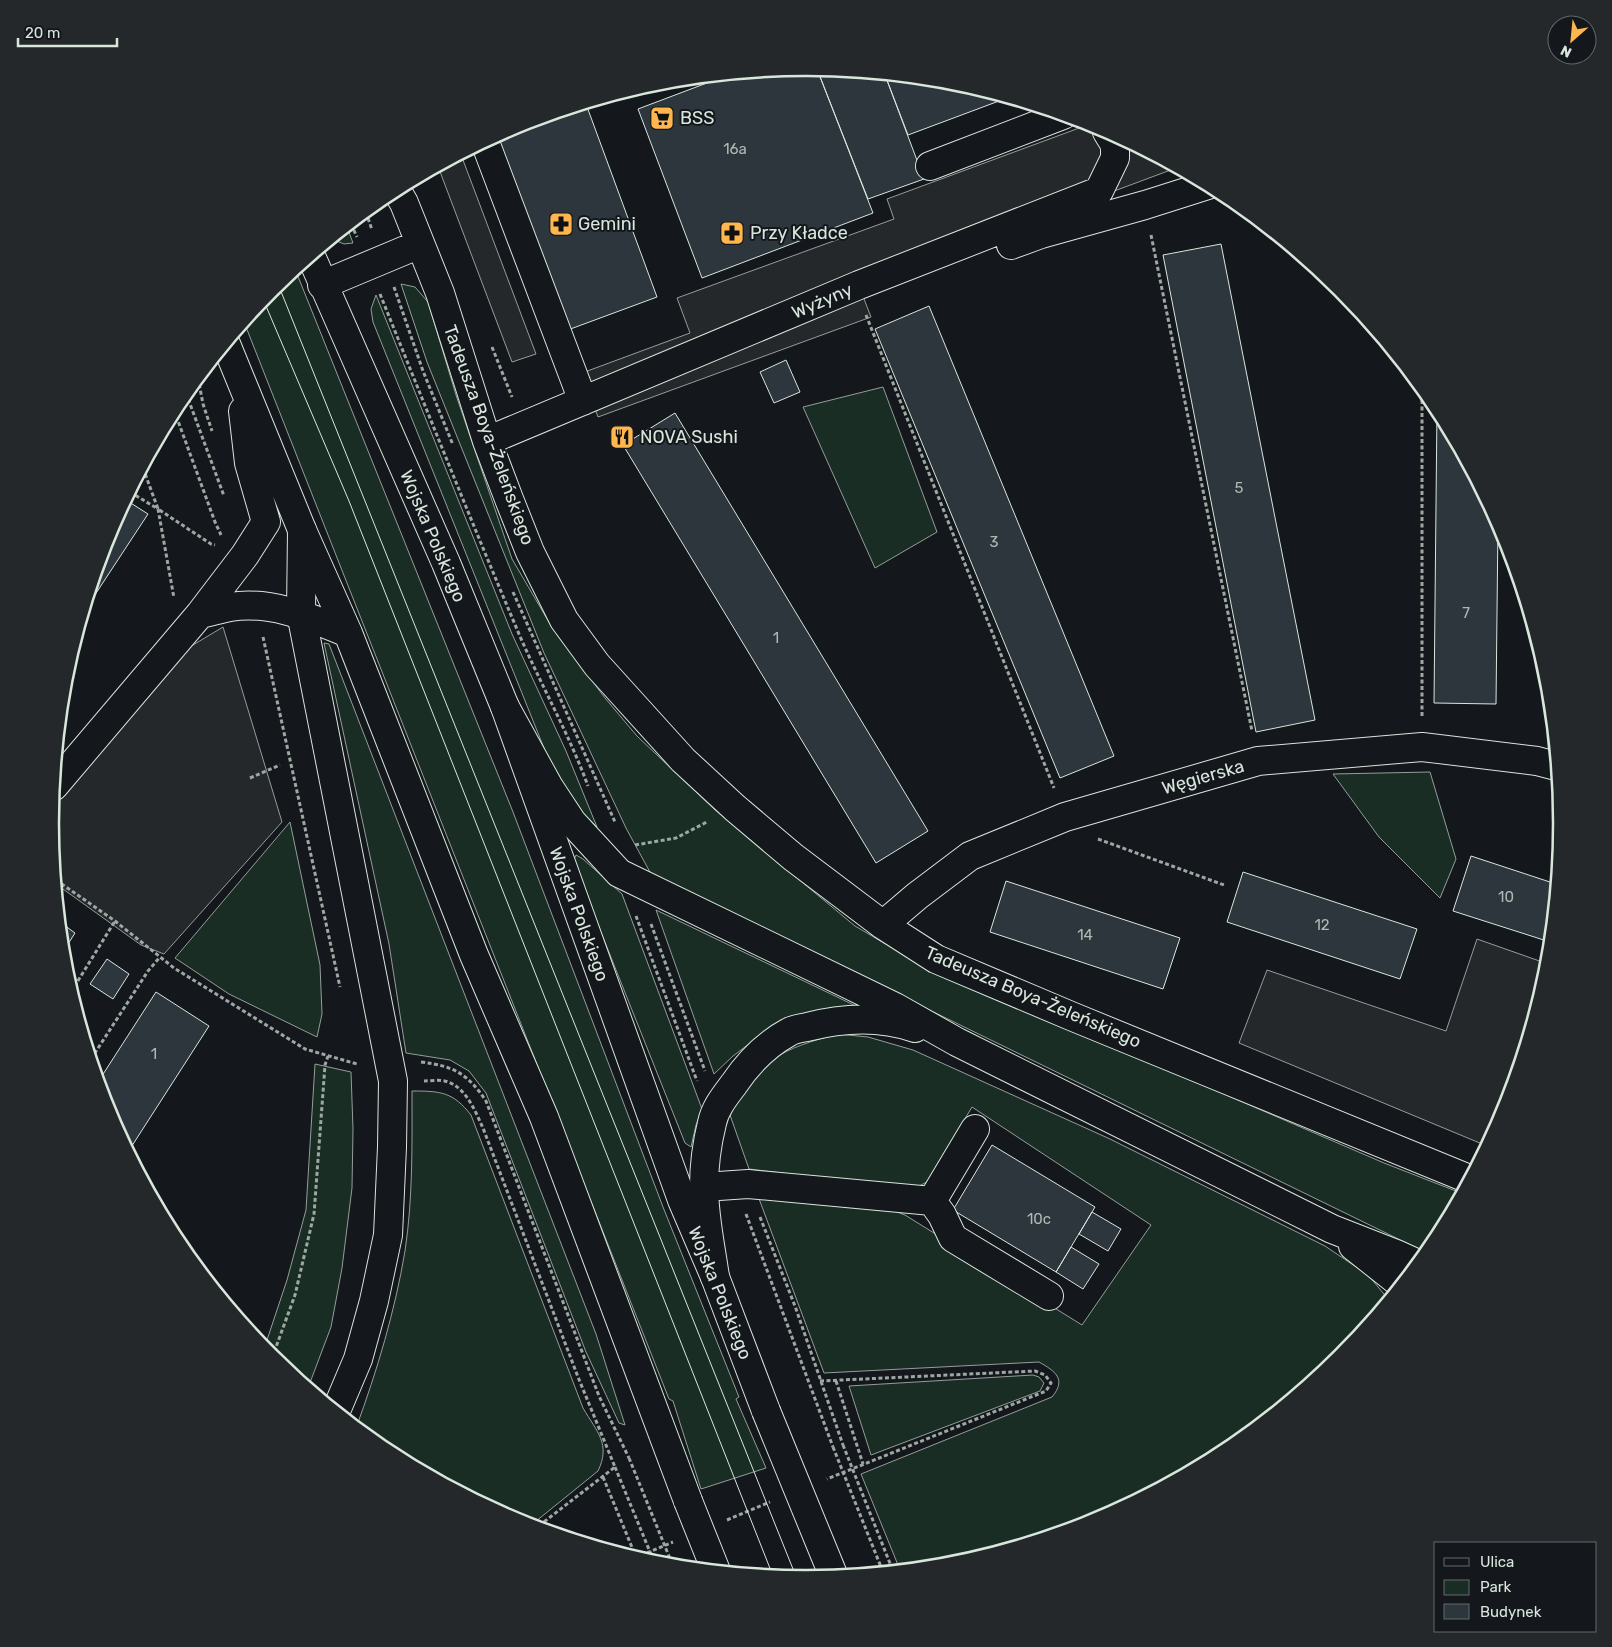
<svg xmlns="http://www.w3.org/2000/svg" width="1612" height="1647" viewBox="0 0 1612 1647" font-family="Rubik,sans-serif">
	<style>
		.green { fill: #1a2d24; stroke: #939e99 }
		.parking { fill: #24282b; stroke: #939e99 }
		.building { fill: #2c363c; stroke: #d8e6dc }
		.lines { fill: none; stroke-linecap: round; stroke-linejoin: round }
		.minor-casing { stroke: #d8e6dc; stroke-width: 30 }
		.major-casing { stroke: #d8e6dc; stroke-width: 30 }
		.path { stroke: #9da8a2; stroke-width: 3; stroke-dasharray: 4 2.5; stroke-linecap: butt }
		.minor { stroke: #14181c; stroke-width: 28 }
		.major { stroke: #14181c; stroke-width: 28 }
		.tram { stroke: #d8e6dc; stroke-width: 1 }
		.minor-bridge-casing { stroke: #d8e6dc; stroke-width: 30; stroke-linecap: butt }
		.path-bridge { stroke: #9da8a2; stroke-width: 3; stroke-dasharray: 4 2.5; stroke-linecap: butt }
		.minor-bridge { stroke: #14181c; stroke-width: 28 }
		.labels { text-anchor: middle; stroke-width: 4; stroke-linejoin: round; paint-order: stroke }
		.number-label { font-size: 15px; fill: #adbab4 }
		.poi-label { font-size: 18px; fill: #d8e6dc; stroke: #14181c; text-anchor: start }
		.street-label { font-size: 18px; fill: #d8e6dc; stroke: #14181c }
		.rim { fill: none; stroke: #d8e6dc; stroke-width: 2.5 }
	</style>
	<rect width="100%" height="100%" fill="#14181c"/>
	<!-- green -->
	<path class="green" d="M347,227L353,243L344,244L332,239Z
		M295,269L513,812L663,1207L739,1397L736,1399L766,1468L701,1489L673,1401L669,1399L244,322L272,289Z
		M401,284L415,287L428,302L456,395L512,559L553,629L605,698L637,736L715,810L855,926L913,960L1384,1163L1461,1193L1434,1244L1427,1253L651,874L626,828L544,653L427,362Z
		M376,295L512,634L566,751L597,827L578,808L552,768L373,322L371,309Z
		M883,387L937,532L875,568L803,407Z
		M324,643L329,644L596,1334L625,1425L619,1423L586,1352L486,1093L469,1071L450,1060L406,1053L389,944Z
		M1430,772L1456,859L1440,898L1379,837L1333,774Z
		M290,822L320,965L322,1014L317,1037L229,994L175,958Z
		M576,855L583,859L622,894L702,1109L696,1125L691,1147L685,1143L573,862Z
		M656,910L858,1007L770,1028L733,1056L714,1074Z
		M838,1034L868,1037L913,1050L1110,1139L1325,1246L1368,1275L1389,1300L1340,1358L1226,1452L1095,1522L953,1565L900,1570L861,1474L1052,1397C1067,1379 1055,1371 1039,1362L824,1373L755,1188L861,1198L905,1215L1082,1325L1151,1225L972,1107L927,1182L913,1189L749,1169L730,1115C753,1061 784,1048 838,1034Z
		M315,1064L351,1072L353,1129L352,1188L342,1268L331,1327L308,1388L271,1358L264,1349L287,1280L306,1210Z
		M412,1091C441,1091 453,1092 471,1115L583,1408C597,1432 611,1444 598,1471L530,1526L516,1522L386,1452L356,1428C377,1371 395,1311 405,1251C413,1198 412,1144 412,1091Z
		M1033,1375L1039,1377L1044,1383L1040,1391L871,1455L849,1386Z"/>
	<!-- parking -->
	<path class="parking" d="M1090,124L1176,168L859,286L871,317L598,417L582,373L690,333L677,298L894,219L887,199Z
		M463,160L536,354L512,362L439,169Z
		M223,627L282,822L164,954L141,945L56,884L50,823L52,803L178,654Z
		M1477,939L1548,964L1547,971L1504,1113L1487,1146L1239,1043L1267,970L1446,1031Z"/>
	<!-- building -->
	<path class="building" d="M806,68L817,69L873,213L702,278L638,109L728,75Z
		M817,69L885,75L924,179L868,199Z
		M885,75L954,82L1007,98L908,135Z
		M586,104L657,297L565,331L493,138L517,125Z
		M1221,244L1315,720L1256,732L1163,255Z
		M929,306L1114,756L1060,778L875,329Z
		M786,360L800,392L774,403L760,372Z
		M1437,408L1498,522L1496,704L1434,703Z
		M675,413L928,831L876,863L623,445Z
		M126,500L148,514L85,610L108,534Z
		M1471,856L1556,884L1550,942L1453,911Z
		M1243,872L1417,929L1400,979L1227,922Z
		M1006,881L1180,938L1163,989L990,932Z
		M60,922L75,933L63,952Z
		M107,959L129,974L113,999L90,984Z
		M156,992L209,1026L128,1152L107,1113L98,1082Z
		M992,1145L1095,1207L1056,1272L953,1210Z
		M1092,1212L1121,1229L1108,1251L1079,1234Z
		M1071,1247L1099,1264L1083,1289L1056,1272Z"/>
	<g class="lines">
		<!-- minor casing -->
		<g class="minor-casing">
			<path id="minor" d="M485,142L583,401
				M930,166L1063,115
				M396,189L404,203L440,293L487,441L509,499L530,552L564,620L597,665L683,760L735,808L793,857L883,925L936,959L1071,1016L1469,1179
				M1011,245L1041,234L1145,205L1208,185
				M311,256L446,563L505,707L682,1200L715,1277L766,1411
				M322,285L420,244
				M226,344L302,530L348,633L474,955L544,1117L688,1501
				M487,441L859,285L1099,191L1115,158V145L1107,132
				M200,614L245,555L266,522L249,463L243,411
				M54,786L200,614C210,612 220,609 230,607C271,600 311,618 348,633
				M883,925L917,896L970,856L1065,817L1258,761L1422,747L1537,761L1556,766
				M704,1187L748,1184L932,1201L942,1215L953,1238L1049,1296
				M932,1201L975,1129"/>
		</g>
		<!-- major casing -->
		<g class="major-casing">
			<path id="major" d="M302,530L301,613L393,1081L392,1147L388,1235L374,1301L358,1359L336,1411
				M505,707L549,787L572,822L619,873L895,1007L957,1042L1332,1229L1396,1254L1418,1264
				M1353,1246L1401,1284
				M715,1277C711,1248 704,1217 704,1187C704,1166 707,1143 712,1123C715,1108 725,1096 734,1084C748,1063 767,1044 789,1032C794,1029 801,1028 807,1027C842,1018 880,1016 915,1028"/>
		</g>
		<!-- path -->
		<path class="path" d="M366,212L372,230
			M351,224L357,237
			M1151,235L1252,731
			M394,287L423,371L453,445
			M380,294C426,408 471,521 519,634C541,685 569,734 588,786
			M866,315L1054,788
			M492,347L512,397
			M198,378L203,404L212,431
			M186,393L224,496
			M174,410L215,522L221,535
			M143,468L158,509L211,544L215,545
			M130,492L158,509L174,598
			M513,592L615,822
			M263,637L340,987
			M1422,716V389
			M250,778L280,765
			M1098,839L1224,885
			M635,845L676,838L707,822
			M56,880L115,921L174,968L305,1049L357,1064
			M636,916L697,1081
			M651,924L705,1071
			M71,992L115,921
			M91,1059L148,971L160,957
			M421,1062C454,1066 468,1074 486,1101L599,1396L629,1458
			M424,1081C431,1081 441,1079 448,1082C467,1089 475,1111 483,1128L578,1377L615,1467L536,1528
			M746,1214L833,1447
			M760,1217L795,1306L843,1445
			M272,1358L295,1295L314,1214L325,1065L328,1056
			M820,1381L1035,1371L1045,1375L1051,1383L1046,1391L827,1479
			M836,1381L863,1464
			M603,1477L636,1557
			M727,1520L770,1502
			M635,1558L673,1542"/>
		<!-- minor -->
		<use href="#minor" class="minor"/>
		<!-- major -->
		<use href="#major" class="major"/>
		<!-- tram -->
		<path class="tram" d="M278,284L797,1579
			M263,299L349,501L773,1576"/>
		<!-- minor-bridge casing -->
		<g class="minor-bridge-casing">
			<path id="minor-bridge" d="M766,1411L834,1577
				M688,1501L716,1571"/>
		</g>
		<!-- path-bridge -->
		<path class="path-bridge" d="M843,1445L893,1571
			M833,1447L883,1572
			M629,1458L673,1566
			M615,1467L655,1564"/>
		<!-- minor-bridge -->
		<use href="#minor-bridge" class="minor-bridge"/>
	</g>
	<!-- icons -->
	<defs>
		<g id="supermarket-square" transform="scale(1.25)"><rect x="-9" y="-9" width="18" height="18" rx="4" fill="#ffb74d" stroke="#14181c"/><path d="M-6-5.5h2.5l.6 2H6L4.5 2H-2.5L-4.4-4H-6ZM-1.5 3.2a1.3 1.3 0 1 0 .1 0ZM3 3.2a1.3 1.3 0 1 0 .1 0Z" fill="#111"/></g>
		<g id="pharmacy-square" transform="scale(1.25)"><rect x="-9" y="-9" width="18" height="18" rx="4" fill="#ffb74d" stroke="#14181c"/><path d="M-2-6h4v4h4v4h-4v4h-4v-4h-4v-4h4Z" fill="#111"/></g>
		<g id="restaurant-square" transform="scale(1.25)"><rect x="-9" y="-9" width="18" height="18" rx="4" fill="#ffb74d" stroke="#14181c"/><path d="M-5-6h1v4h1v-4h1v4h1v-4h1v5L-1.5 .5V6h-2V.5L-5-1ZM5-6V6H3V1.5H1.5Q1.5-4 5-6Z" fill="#111"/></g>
	</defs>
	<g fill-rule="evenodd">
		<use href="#supermarket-square" x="662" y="118"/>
		<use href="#pharmacy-square" x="561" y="224"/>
		<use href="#pharmacy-square" x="732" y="233"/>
		<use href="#restaurant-square" x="622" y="437"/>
	</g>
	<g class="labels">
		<!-- number labels -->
		<g class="number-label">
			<text x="735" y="154">16a</text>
			<text x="1239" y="493">5</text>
			<text x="994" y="547">3</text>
			<text x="1466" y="618">7</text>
			<text x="776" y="643">1</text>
			<text x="1506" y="902">10</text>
			<text x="1322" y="930">12</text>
			<text x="1085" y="940">14</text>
			<text x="154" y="1059">1</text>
			<text x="1039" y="1224">10c</text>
		</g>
		<!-- poi labels -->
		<g class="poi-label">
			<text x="680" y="124">BSS</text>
			<text x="578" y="230">Gemini</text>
			<text x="750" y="239">Przy Kładce</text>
			<text x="640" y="443">NOVA Sushi</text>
		</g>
		<!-- street labels -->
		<g class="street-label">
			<text transform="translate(822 301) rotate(-23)" y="6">Wyżyny</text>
			<text transform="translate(489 435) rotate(70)" y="6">Tadeusza Boya-Żeleńskiego</text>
			<text transform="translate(433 536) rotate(67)" y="6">Wojska Polskiego</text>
			<text transform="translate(1203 777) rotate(-16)" y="6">Węgierska</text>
			<text transform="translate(579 914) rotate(70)" y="6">Wojska Polskiego</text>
			<text transform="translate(1033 997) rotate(23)" y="6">Tadeusza Boya-Żeleńskiego</text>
			<text transform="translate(720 1293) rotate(68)" y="6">Wojska Polskiego</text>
		</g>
	</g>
	<!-- crop -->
	<path d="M0 0H1612V1647H0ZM59 823a747 747 0 1 1 1494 0a747 747 0 1 1-1494 0Z" fill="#24282b" fill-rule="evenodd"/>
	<path class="rim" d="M59 823a747 747 0 1 1 1494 0a747 747 0 1 1-1494 0Z"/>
	<!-- legend -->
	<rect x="1434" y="1542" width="162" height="90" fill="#14181c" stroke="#626a69"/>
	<rect x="1444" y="1558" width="25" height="8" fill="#14181c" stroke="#626a69"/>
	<text x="1480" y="1567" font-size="15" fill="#d8e6dc">Ulica</text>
	<rect x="1444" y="1580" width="25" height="15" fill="#1a2d24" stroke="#626a69"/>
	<text x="1480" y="1592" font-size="15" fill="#d8e6dc">Park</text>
	<rect x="1444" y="1604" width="25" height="15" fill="#2c363c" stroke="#626a69"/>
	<text x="1480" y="1617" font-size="15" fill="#d8e6dc">Budynek</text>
	<!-- north arrow -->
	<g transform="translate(1572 40) rotate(207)"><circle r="24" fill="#14181c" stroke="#626a69"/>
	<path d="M0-4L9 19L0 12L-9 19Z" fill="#ffb74d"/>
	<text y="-8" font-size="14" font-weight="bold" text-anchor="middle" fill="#d8e6dc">N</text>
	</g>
	<!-- scale -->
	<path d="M18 38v8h99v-8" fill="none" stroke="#d8e6dc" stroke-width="2.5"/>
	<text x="25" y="38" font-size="15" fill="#d8e6dc" stroke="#14181c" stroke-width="4" paint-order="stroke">20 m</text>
</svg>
